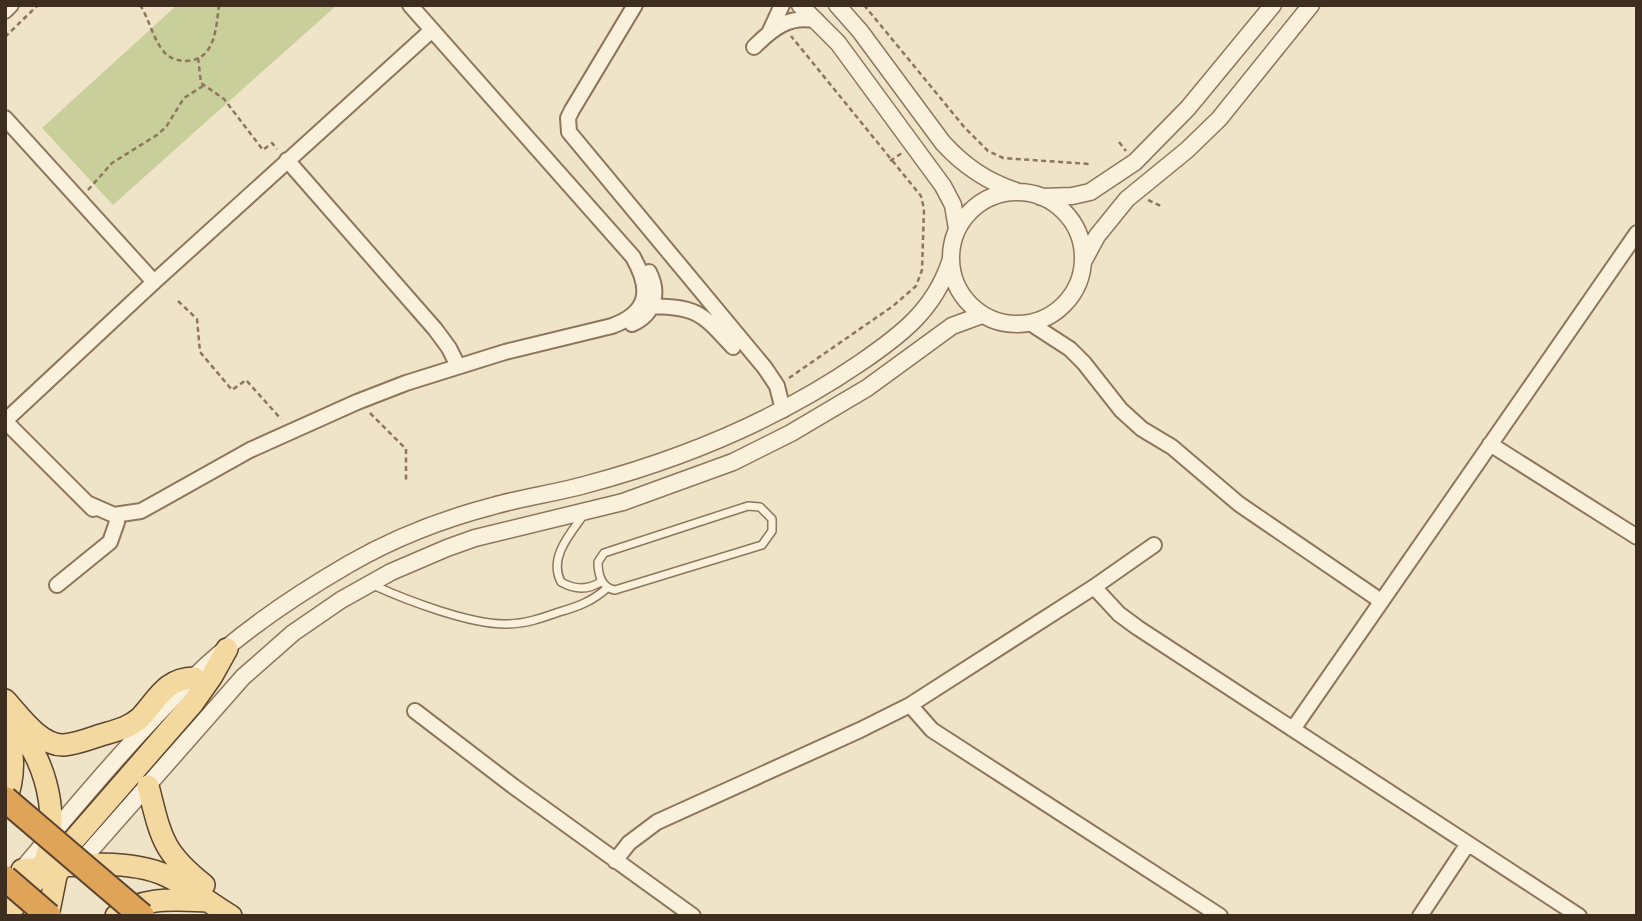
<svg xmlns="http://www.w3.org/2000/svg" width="1642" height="921" viewBox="0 0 1642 921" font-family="'Playfair Display',serif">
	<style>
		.green { fill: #c9cf9b }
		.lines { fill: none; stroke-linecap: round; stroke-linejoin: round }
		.service-casing { stroke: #8d765c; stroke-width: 10 }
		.minor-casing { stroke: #8d765c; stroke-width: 18 }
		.tertiary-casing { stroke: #8d765c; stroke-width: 19 }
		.primary-casing { stroke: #5b4430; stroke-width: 24 }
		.path { stroke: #8d765c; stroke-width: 2.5; stroke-dasharray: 5 3.5; stroke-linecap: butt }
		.service { stroke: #faf1dc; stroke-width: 7 }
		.minor { stroke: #faf1dc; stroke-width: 14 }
		.tertiary { stroke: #faf1dc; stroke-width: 16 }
		.primary { stroke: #f3d9a0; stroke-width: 21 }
		.motorway-bridge-casing { stroke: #5b4430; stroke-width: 28; stroke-linecap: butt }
		.motorway-bridge { stroke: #e0a458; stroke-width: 24 }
	</style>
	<rect width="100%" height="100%" fill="#f0e4c8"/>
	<!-- green -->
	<path class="green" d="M177,5H337L113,205L42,128Z"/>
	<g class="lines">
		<!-- service casing -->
		<g class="service-casing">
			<path id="service" d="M748,506L760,507L772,519V531L762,545L615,590C602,588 598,575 598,562L604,553Z
				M585,513C571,533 548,557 561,582C575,590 589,590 602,581
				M373,585C406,600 471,625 507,624C525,624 542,618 559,612C577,607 593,601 607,588"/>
		</g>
		<!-- minor casing -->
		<g class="minor-casing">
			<path id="minor" d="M635,5L572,110L568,118L569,132L765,368L777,386L783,410
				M5,11L11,5
				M770,31L782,5
				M754,47C772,29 790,14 817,21
				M5,118L154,282
				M287,160L435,329L449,348L458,366
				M646,306C697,307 700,311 733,347
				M1030,323L1070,349L1084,363L1121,410L1142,429L1172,447L1239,504L1381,601
				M632,324C654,314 660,294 649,272
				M5,421L154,282L432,30
				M5,421L93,509
				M1490,444L1637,537
				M89,504L114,515L141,511L250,450L357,402L406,383L505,352L612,326C650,312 651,289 633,257L410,5
				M57,585L110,542L117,522
				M1094,587L1119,614L1138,628L1579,916
				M910,705L932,730L1220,916
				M415,711L513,786L693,916
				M1293,729L1637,233
				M615,861L629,843L657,822L860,730L910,705L1094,587L1154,545
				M1420,916L1467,845"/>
		</g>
		<!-- tertiary casing -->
		<g class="tertiary-casing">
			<path id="tertiary" d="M800,5L838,43L943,186L953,205L957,229
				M837,5L860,31L943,143C964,166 986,181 1016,191
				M951 258a66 66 0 1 1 132 0a66 66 0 1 1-132 0Z
				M1041,197L1072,196L1090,192L1135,162L1188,108L1273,5
				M1083,262L1097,236L1127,199L1187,150L1219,119L1311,5
				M75,868L243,677L293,633L341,600L391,572L447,548L475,538L623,502L733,462L791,433L867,388L952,326L982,315
				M19,873C75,807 130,740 192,679C237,634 294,596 349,564C394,538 443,519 493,506C524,497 557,493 588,484C685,458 778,419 860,363C901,335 934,310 950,262"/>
		</g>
		<!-- primary casing -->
		<g class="primary-casing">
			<path id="primary" d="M5,700C20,716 40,746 64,745C76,744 89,739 101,735C114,731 129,728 140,718C157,700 166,678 194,678
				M5,722C14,750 16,775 5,803
				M148,786C161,836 161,851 204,885
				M22,870C65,866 126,857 167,876C190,887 209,903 231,916
				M6,916C16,904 28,891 37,878C64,835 50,763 16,727
				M48,916L56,876L72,842L193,703L212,676L227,649
				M116,916C145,896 175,900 207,901"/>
		</g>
		<!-- path -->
		<path class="path" d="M140,5C150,20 153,41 166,54C171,59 179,61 186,61C216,60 216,27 219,5
			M864,5L965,128L988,151L1003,158L1089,164
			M5,37L38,5
			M198,58L201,83L224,99L263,150L272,143L277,149
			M1119,142L1126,151
			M890,161L902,153
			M88,190L112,163L157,135L166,127L184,98L203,86
			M1148,200L1163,207
			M178,301L197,319L200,352L232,390L246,380L281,419
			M789,378L893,306L916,286L922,270L924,209L921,196L791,36
			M370,413L406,449V481"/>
		<!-- service -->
		<use href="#service" class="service"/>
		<!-- minor -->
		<use href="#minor" class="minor"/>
		<!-- tertiary -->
		<use href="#tertiary" class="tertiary"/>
		<!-- primary -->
		<use href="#primary" class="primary"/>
		<!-- motorway-bridge casing -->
		<g class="motorway-bridge-casing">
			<path id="motorway-bridge" d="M5,799L142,916
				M5,878L49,916"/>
		</g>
		<!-- motorway-bridge -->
		<use href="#motorway-bridge" class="motorway-bridge"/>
	</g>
	<!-- border -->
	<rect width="1642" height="921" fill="none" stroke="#3d2e20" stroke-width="14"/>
</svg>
